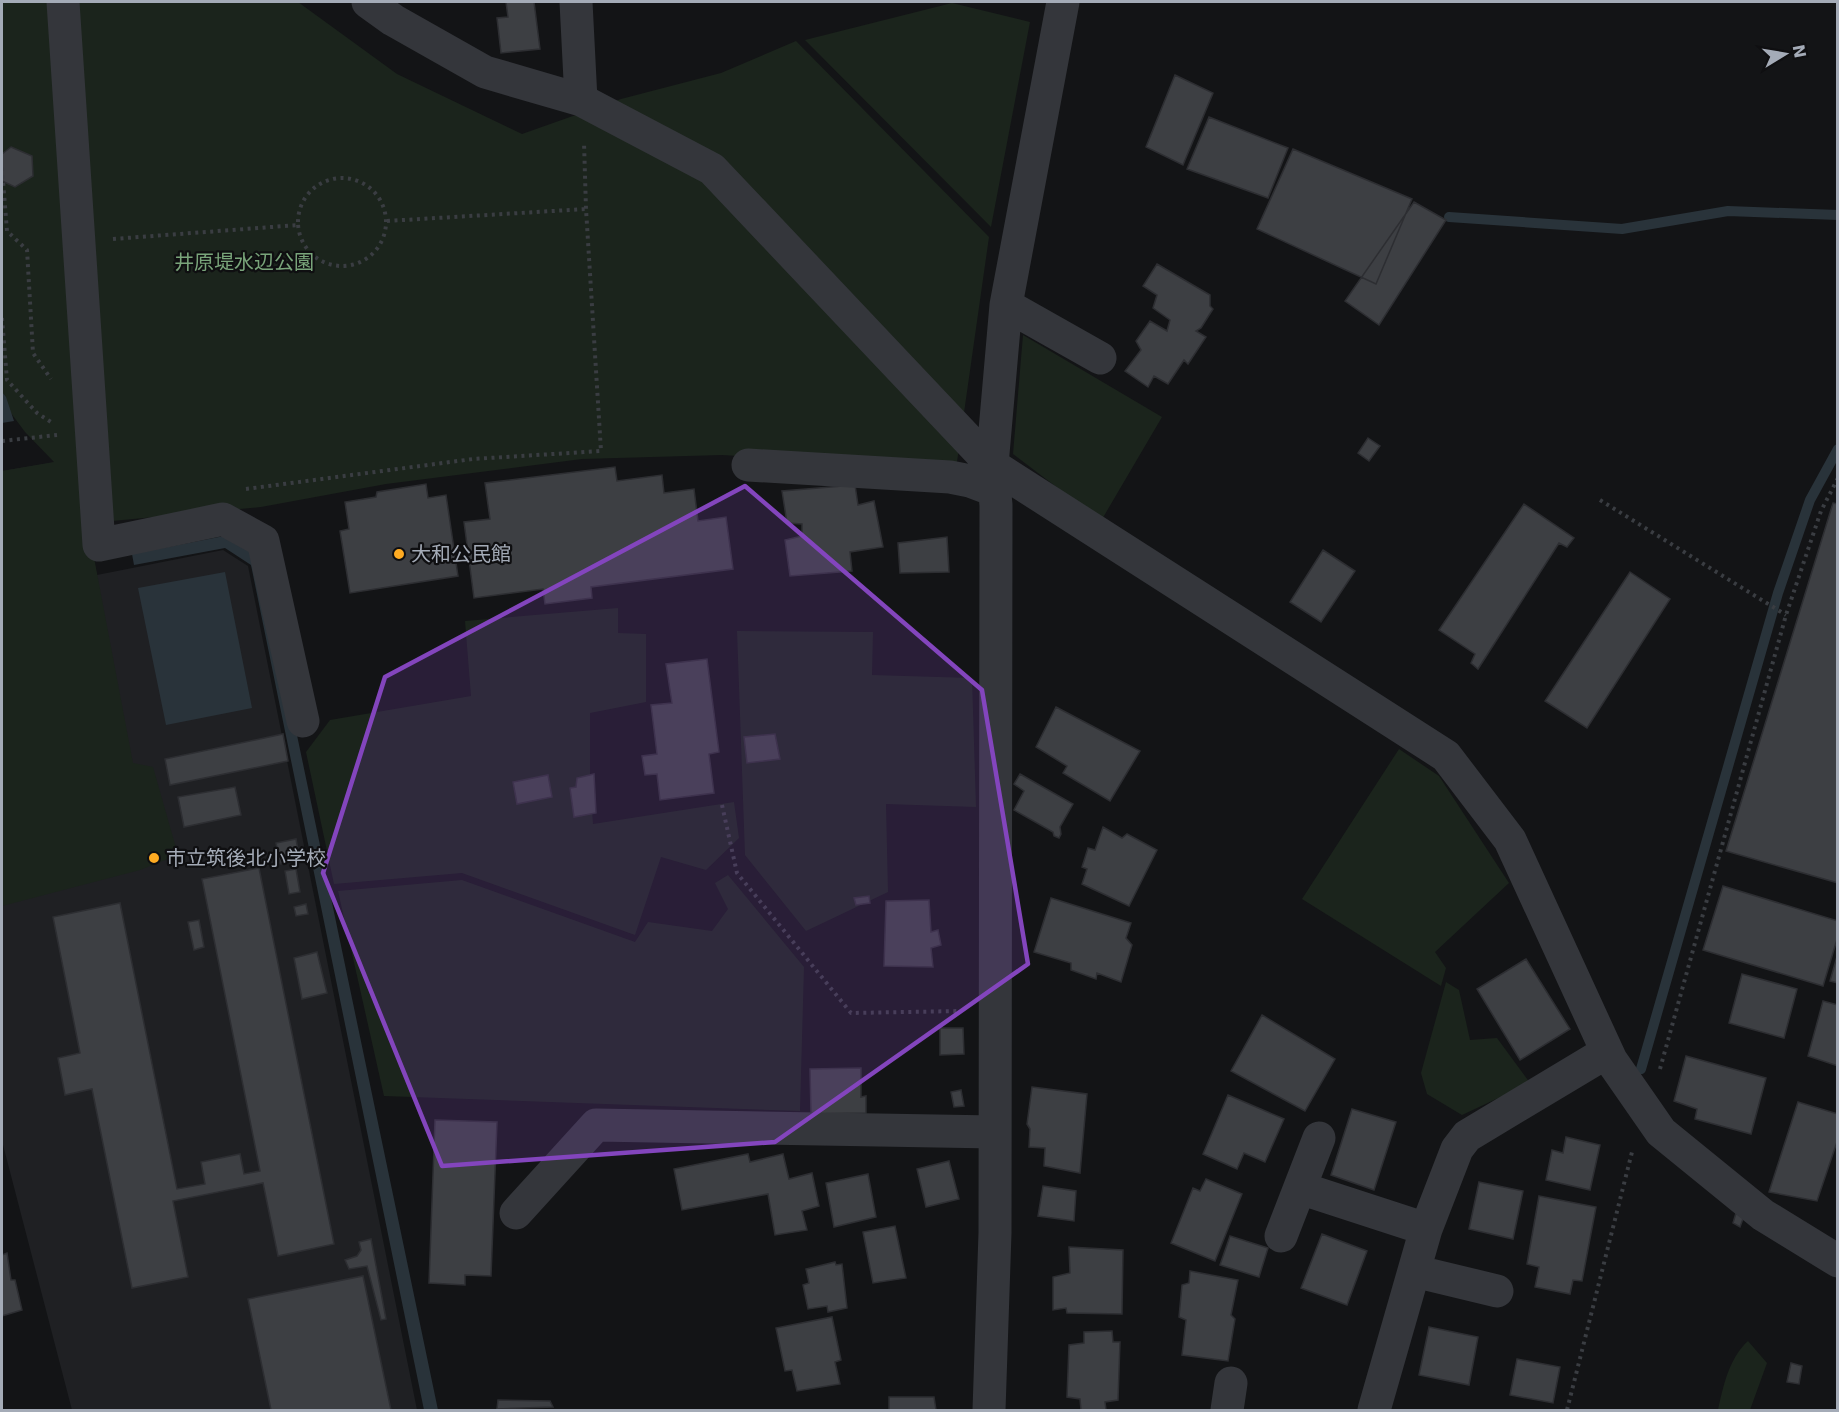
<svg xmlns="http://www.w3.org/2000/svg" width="1839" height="1412" viewBox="0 0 1839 1412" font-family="'DejaVu Sans','Noto Sans JP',sans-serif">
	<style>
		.built { fill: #1f2023 }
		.green { fill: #1b241c }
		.water { fill: #29333a }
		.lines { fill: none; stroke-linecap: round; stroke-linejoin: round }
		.stream { stroke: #29333a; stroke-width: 10 }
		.building { fill: #3d3f43; stroke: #2d2e32; stroke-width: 1.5 }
		.path { stroke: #3a3d42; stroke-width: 4; stroke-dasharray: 3 4.5; stroke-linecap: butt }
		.minor { stroke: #34363b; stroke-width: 33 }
		.marked { fill: #8345bd; fill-opacity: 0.2; stroke: #8345bd; stroke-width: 4.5; stroke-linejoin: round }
		.poi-dot { fill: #ffab22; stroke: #0f0f11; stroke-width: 2 }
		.labels { text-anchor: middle; stroke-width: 4.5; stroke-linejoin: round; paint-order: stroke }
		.park-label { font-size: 20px; fill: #79a47a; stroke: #0f0f11 }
		.poi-label { font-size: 20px; fill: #a4abb7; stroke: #0f0f11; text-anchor: start }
	</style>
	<rect width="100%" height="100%" fill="#131416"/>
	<!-- built -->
	<path class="built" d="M74,459L97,575L223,550L248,566L417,1410H72L2,1141V471Z"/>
	<!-- green -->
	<path class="green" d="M2,2H298L397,74L522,134L621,99L721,73L796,41L989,237L956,469L722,455L582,459L386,484L261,507L112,521L81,489L133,763L153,767L178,855L140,870L2,906V471L54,462L25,432L2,401Z
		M952,3L1030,22L991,227L805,40Z
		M1023,335L1162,417L1101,521L1013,454Z
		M618,608V633L646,634V702L590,713V782L593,824L734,802L739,838L706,870L661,857L635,935L462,873L334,884L306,752L330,720L471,696L465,621Z
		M737,631L873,632L872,675L972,678L976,807L886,804L888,892L806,931L745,855Z
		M1399,749L1439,776L1509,883L1435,952L1446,968L1441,986L1302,899Z
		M728,875L804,967L800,1111L384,1096L338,891L462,880L635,942L648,922L712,931L728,909L715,883Z
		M1446,982L1459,990L1470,1040L1497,1038L1530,1083L1462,1115L1427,1094L1421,1073Z
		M1748,1341L1767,1363L1750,1410H1718C1723,1387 1729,1358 1748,1341Z"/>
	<!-- water -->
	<path class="water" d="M2,392L6,397L14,421L2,423Z
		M224,536L260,558L438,1410H424L251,565L225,548L134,565L132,554Z
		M225,572L252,708L166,725L138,588Z"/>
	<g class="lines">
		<!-- stream -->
		<path class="stream" d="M1449,217L1622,229L1728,211L1838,215
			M1641,1069L1778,593L1810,500L1838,449"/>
	</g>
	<!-- building -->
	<path class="building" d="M506,2H534L540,49L501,53L497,18L508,17Z
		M1175,75L1213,93L1183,165L1146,147Z
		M1209,117L1288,148L1268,198L1187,169Z
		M11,147L32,156L33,176L15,187L2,181V154Z
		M1293,149L1412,199L1376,284L1257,229Z
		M1414,202L1446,220L1379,325L1345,301Z
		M1157,264L1210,295V306L1213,309L1201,328L1196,331L1206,337L1188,364L1184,360L1168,384L1154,376L1148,387L1125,371L1141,350L1136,341L1150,321L1167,331L1170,320L1153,308L1157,295L1143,286Z
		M1368,438L1380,446L1369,461L1358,453Z
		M615,467L617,481L662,475L664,493L694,489L698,521L726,517L733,569L591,587L592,598L545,604L543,589L474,598L464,522L490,519L485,483Z
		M426,484L428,498L446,495L458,576L350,593L340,531L349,529L345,502L376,497L377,492Z
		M855,485L858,505L874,501L883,547L850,552L852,571L790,576L785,540L802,536V524L787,523L782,491Z
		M1833,503L1838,504V883L1726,851Z
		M1524,504L1574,538L1567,547L1559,543L1478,669L1471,663L1475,654L1439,630Z
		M947,537L949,572L900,573L898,543Z
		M1323,550L1355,571L1321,622L1290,602Z
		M1630,572L1670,599L1587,728L1545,701Z
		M707,659L719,752L709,754L714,793L660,800L657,774L645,775L642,756L657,754L651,705L672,703L666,664Z
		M1056,707L1140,751L1110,801L1063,773L1067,766L1036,747Z
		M283,734L288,761L170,785L165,759Z
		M775,734L780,759L747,763L744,737Z
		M594,774L596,813L574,817L570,788L576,787L577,778Z
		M1020,774L1073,804L1060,827L1061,834L1059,838L1054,836L1053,832L1014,810L1024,791L1014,784Z
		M548,775L552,797L517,804L513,782Z
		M235,787L241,815L184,827L178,797Z
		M1103,827L1122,838L1127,834L1157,850L1129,906L1082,884L1087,869L1082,867L1088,848L1095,850Z
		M296,839L300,861L280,864L276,843Z
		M259,868L334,1244L278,1256L263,1183L173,1201L188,1277L132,1288L92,1089L65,1095L58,1058L80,1053L53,917L120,903L177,1189L205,1184L201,1162L240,1154L244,1174L260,1171L202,879Z
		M296,869L300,892L289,894L285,871Z
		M1723,886L1838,921V936L1823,986L1703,950Z
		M869,896L870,903L856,905L854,898Z
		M1051,898L1131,923L1126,938L1132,945L1121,982L1097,973L1096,979L1071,970V963L1034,952Z
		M929,900L931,932L938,930L941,945L931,948L933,967L884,966L886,901Z
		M306,904L308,914L296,916L294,907Z
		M199,920L204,947L194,950L188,922Z
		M317,952L327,993L302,999L294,958Z
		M1838,953V983L1830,981Z
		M1526,959L1570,1029L1520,1060L1477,989Z
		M1742,974L1797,989L1784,1038L1729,1023Z
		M1823,1001L1838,1005V1066L1808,1056Z
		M1262,1015L1335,1059L1305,1111L1231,1071Z
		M940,1028H963L964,1054L940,1055Z
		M1686,1056L1766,1078L1751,1134L1695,1119L1697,1109L1674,1101Z
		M861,1068V1097L866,1096V1113L811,1114L810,1069Z
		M1032,1087L1087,1094L1080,1173L1044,1166L1045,1148L1029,1147L1030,1129L1027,1124Z
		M961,1090L964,1106L954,1107L951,1092Z
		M1228,1095L1284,1119L1265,1162L1244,1153L1237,1169L1203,1154Z
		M1798,1102L1838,1114V1139L1817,1201L1769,1192Z
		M1352,1109L1396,1122L1374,1190L1331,1175Z
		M435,1120L497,1122L491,1276L465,1275V1285L429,1283Z
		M1566,1137L1600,1145L1590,1190L1546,1180L1552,1150L1563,1153Z
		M748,1154L750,1162L783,1154L789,1179L812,1173L819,1206L802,1211L807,1230L775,1235L768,1194L682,1210L674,1169Z
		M949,1161L959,1199L926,1207L917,1169Z
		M868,1174L876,1217L834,1227L826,1183Z
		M1206,1179L1242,1194L1215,1261L1171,1243L1193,1188L1200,1191Z
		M1479,1182L1523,1191L1513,1239L1469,1229Z
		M1043,1186L1076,1191L1074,1221L1038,1216Z
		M1539,1196L1596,1207L1582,1281L1573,1280L1570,1294L1535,1287L1539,1267L1527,1264Z
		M1736,1213L1744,1216L1740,1227L1733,1223Z
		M895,1226L906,1278L873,1283L863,1232Z
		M1322,1234L1367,1251L1347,1305L1301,1288Z
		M1230,1236L1268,1248L1259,1277L1220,1265Z
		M371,1239L386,1319L381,1320L367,1266L349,1269L345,1260L357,1256L361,1250L359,1242Z
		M1069,1247L1123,1250L1122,1314L1067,1313L1066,1308L1053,1310V1277L1070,1273Z
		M7,1253L11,1280H15L22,1310L2,1316V1255Z
		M835,1262L836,1265L842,1264L847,1308L828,1312L827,1306L808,1309L803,1285L809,1283L806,1269Z
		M1190,1271L1238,1280L1231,1315L1235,1319L1228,1361L1182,1355L1186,1320L1179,1317L1182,1285L1189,1283Z
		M363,1276L391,1410H271L248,1299Z
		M832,1317L841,1360L835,1362L840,1384L797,1391L792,1370L785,1371L776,1328Z
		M1429,1327L1478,1337L1469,1385L1419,1375Z
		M1112,1331L1113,1342H1120L1118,1400L1105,1402L1106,1410H1081L1080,1399L1067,1397L1069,1345L1084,1343V1332Z
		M1517,1359L1560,1367L1553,1403L1510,1395Z
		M1791,1363L1802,1366L1799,1384L1787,1382Z
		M889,1397H934L936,1410H889Z
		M498,1400L550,1401L553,1407L497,1409Z"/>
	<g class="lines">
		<!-- path -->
		<path class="path" d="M2,168L7,231L27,250L33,353L51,379
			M298 222a44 44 0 1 1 88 0a44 44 0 1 1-88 0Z
			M387,221L586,209
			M113,239L298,225
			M2,318L7,380L37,413L54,424
			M2,441L57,435
			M246,489L473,459L601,451L586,209L584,142
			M1600,500L1786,615
			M722,805L737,873L851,1013L961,1011
			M1660,1069L1786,615L1821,511L1838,478
			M1567,1410L1632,1152"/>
		<!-- minor -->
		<path class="minor" d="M63,2L99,545L223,519L263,541L303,721
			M368,2L393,20L485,72L581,100L712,169L992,465L1446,756L1510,840L1611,1060L1661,1132L1763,1215L1838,1261
			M576,2L581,100
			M1006,305L1100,358
			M748,465L950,477L970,481L994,490
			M1300,1188L1426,1229
			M516,1213L596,1125L995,1132
			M1281,1236L1319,1138
			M1414,1271L1497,1291
			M989,1410L995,1233L996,505L992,465L1006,305L1063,2
			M1227,1410L1231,1383
			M1374,1410L1426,1229L1457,1149L1467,1136L1607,1052"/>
	</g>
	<!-- marked area -->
	<path class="marked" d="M745,486L982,690L1028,964L775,1142L442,1166L323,873L385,677Z"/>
	<!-- markers -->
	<g class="poi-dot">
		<circle cx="399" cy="554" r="6"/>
		<circle cx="154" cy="858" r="6"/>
	</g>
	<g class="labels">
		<!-- park labels -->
		<g class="park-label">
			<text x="244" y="269">井原堤水辺公園</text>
		</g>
		<!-- poi labels -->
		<g class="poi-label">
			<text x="411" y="561">大和公民館</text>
			<text x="166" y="865">市立筑後北小学校</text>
		</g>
	</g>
	<!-- border -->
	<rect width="1839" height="1412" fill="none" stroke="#a4abb7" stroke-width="6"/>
	<!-- north arrow -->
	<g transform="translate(1785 54) rotate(79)" stroke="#0f0f11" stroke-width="4.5" paint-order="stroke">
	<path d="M0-4.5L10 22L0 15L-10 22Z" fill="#a4abb7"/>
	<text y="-9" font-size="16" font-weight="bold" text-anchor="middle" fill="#a4abb7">N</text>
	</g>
</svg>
